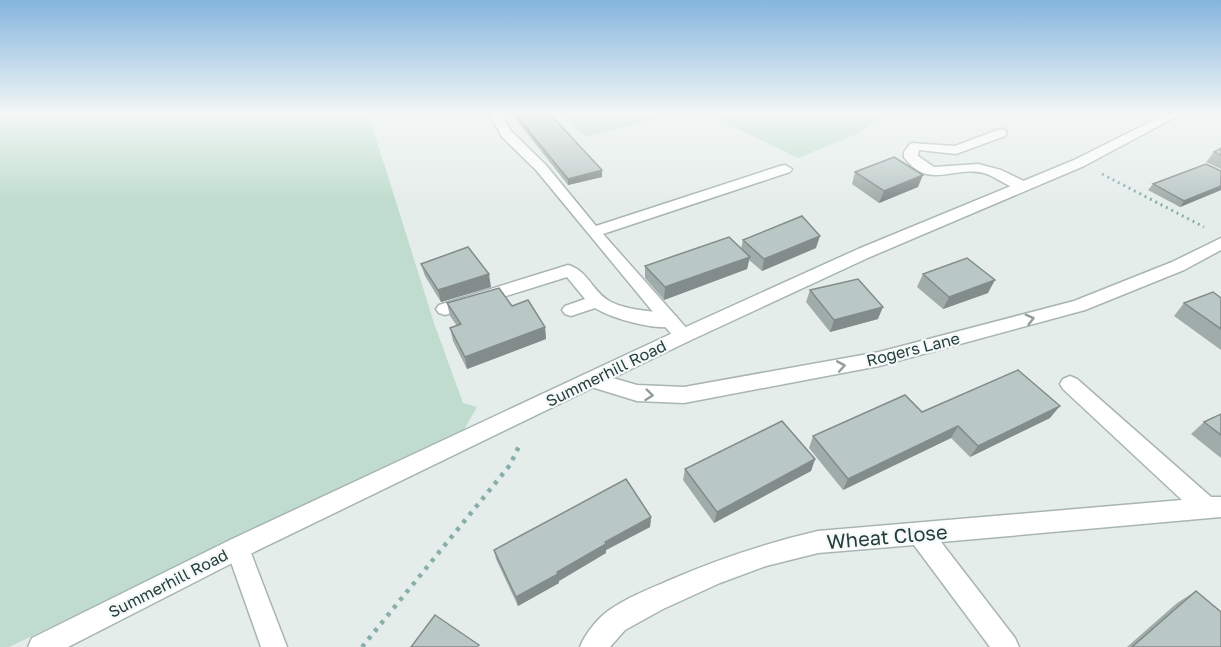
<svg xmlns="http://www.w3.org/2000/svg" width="1221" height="647" viewBox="0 0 1221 647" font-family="'Golos Text',sans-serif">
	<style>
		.green { fill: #bfdcce }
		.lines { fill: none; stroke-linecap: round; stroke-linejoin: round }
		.service-casing { stroke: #a8b5b3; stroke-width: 3 }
		.minor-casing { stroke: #a8b5b3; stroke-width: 3 }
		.tertiary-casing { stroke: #a8b5b3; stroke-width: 3 }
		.path-far1 { stroke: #87aeab; stroke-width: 3; stroke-dasharray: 2 4; stroke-linecap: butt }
		.path { stroke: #87aeab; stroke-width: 4.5; stroke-dasharray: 4 6; stroke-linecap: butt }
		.service { fill: #fff; fill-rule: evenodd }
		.minor { fill: #fff; fill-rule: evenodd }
		.tertiary { fill: #fff; fill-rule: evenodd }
		.wall { fill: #a0aca9 }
		.shaded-wall { fill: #828c8a }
		.building { fill: #bac8c5; stroke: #828c8a; stroke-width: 1.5 }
		.oneway { stroke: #929e9e }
		.labels { text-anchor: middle; stroke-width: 4.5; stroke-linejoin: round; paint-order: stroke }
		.street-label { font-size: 16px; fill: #253e3d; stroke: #f5faf8 }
		.near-street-label { font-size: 20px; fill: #253e3d; stroke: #f5faf8 }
	</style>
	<rect width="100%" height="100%" fill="#e5edeb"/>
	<!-- green -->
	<path class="green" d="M0,113H368L435,326L463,403L477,407L464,430L9,647H0Z
		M559,113H679L586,137Z
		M705,113H882L883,118L857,134L798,158Z"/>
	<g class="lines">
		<!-- service casing -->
		<g class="service-casing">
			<path id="service" d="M1000,129L1005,130L1007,133L1005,136L956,154L919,150L918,156L934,167L978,164L1001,170L1028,183L1030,186L1028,189C1014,193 998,177 984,173C953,165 929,191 904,157V152L911,143L955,146Z
				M568,265C589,271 592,292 611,302C631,312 655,310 676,316L679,321L676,326C656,331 613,319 595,308L571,316L565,314L562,310L565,306L585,299L567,277L445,315L439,313L436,309L439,305Z"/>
		</g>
		<!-- minor casing -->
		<g class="minor-casing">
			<path id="minor" d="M489,113H501L511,131L546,165L596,226L780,166L785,165L792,169L790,172L603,234L689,331L692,336L689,341L683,343L677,341L536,170L502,137Z
				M1221,238V250L1184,270L1085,310L879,366L684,403L637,401L585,385L582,380L585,375L592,372L637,385L684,387L879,352L1074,301L1172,262Z
				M1070,376L1077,379L1211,497H1221V517L941,542L1015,638L1019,647H990L914,545L818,553L766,566L720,583L663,609L625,630L610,647H580C585,634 597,619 608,611C626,598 649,589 670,580C718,559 767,543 818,531L1182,500L1063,389L1060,384L1063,379Z
				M238,537L246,540L287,647H261L226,548L230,540Z"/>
		</g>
		<!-- tertiary casing -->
		<g class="tertiary-casing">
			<path id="tertiary" d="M1168,113H1183L1084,166L870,257L689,341L246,556L68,647H28L32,638L230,540L677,331L858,249L1074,160Z"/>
		</g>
		<!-- path-far1 -->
		<path class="path-far1" d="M1102,174L1204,227"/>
		<!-- path -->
		<path class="path" d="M362,647L510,465L521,442"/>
		<!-- service -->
		<use href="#service" class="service"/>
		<!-- minor -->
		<use href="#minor" class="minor"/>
		<!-- tertiary -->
		<use href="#tertiary" class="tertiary"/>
	</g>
	<!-- wall -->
	<path class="wall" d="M514,113L602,170V177L568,185L515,118Z
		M1221,148V169L1206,162L1214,152Z
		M1221,171V190L1180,207L1148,190L1153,184Z
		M855,172L918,187L879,203L852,184Z
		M743,240L816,248L762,271L749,260L747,269L664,300L645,278V266L741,249Z
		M421,264L491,287L441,302L425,276Z
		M923,274L988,293L943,309L917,287Z
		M810,290L878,319L830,332L806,302Z
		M1221,298V350L1174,316L1184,303Z
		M447,303L512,306L545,327L546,339L467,369L453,341L450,328L457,326L450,316Z
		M922,412L1050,418L970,457L951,438L843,490L809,448L813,436Z
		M1221,414V458L1191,434L1204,422Z
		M815,459L811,471L714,523L683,480L685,469Z
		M651,517L650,527L606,550V553L559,581V583L518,606L496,559L494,550Z
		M1196,591L1221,647H1127L1177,603Z"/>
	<!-- shaded-wall -->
	<path class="shaded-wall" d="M602,170V177L568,185V179Z
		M923,175L918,187L879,203L884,191Z
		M1221,186V190L1180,207L1184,201Z
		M820,236L816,248L762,271L764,259Z
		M750,257L747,269L664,300L665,287Z
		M489,274L491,287L441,302L438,290Z
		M995,280L988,293L943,309L949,297Z
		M883,307L878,319L830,332L834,320Z
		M545,327L546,339L467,369L465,357Z
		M1060,406L1050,418L970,457L978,446Z
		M958,426L951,438L843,490L848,479Z
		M815,459L811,471L714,523L717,512Z
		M651,517L650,527L606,550V553L559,581V583L518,606L516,597L605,542Z"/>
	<!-- building -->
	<path class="building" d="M514,113H549L602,170L568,179Z
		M1221,148V155L1214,152Z
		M894,157L923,175L884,191L855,172Z
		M1206,164L1221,171V186L1184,201L1153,184Z
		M802,216L820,236L764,259L743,240Z
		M729,237L750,257L665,287L645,266Z
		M468,247L489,274L438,290L421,264Z
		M967,258L995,280L949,297L923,274Z
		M858,279L883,307L834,320L810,290Z
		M499,288L512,306L528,300L545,327L465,357L450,328L461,324L447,303Z
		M1213,292L1221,298V329L1184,303Z
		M1018,370L1060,406L978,446L958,426L848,479L813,436L905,395L922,412Z
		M1221,414V435L1204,422Z
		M782,421L815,459L717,512L685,469Z
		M626,479L651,517L605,542L606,544L557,572L558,574L516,597L494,550Z
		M1196,591L1221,612V647H1132Z
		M435,615L479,645L477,647H411Z"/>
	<!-- one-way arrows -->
	<defs><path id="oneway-chevron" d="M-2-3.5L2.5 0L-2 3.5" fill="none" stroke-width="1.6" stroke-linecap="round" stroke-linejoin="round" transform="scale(1.5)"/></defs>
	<g class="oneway">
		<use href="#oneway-chevron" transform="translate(1030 319) rotate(-15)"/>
		<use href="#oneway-chevron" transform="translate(841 366) rotate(-10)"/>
		<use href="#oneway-chevron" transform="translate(649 395) rotate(6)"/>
	</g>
	<!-- sky -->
	<linearGradient id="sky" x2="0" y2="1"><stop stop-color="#85b5de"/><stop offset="0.56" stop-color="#f3f7f6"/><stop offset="1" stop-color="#f3f7f6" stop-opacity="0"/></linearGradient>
	<rect width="1221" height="203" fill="url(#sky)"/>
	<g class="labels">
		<!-- street labels -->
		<g class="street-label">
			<text transform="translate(913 349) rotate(-14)" y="6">Rogers Lane</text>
			<text transform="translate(606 373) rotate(-26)" y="6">Summerhill Road</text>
			<text transform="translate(168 583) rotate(-27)" y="6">Summerhill Road</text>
		</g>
		<!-- near-street labels -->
		<g class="near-street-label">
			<text transform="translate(887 537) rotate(-5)" y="7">Wheat Close</text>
		</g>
	</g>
</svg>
